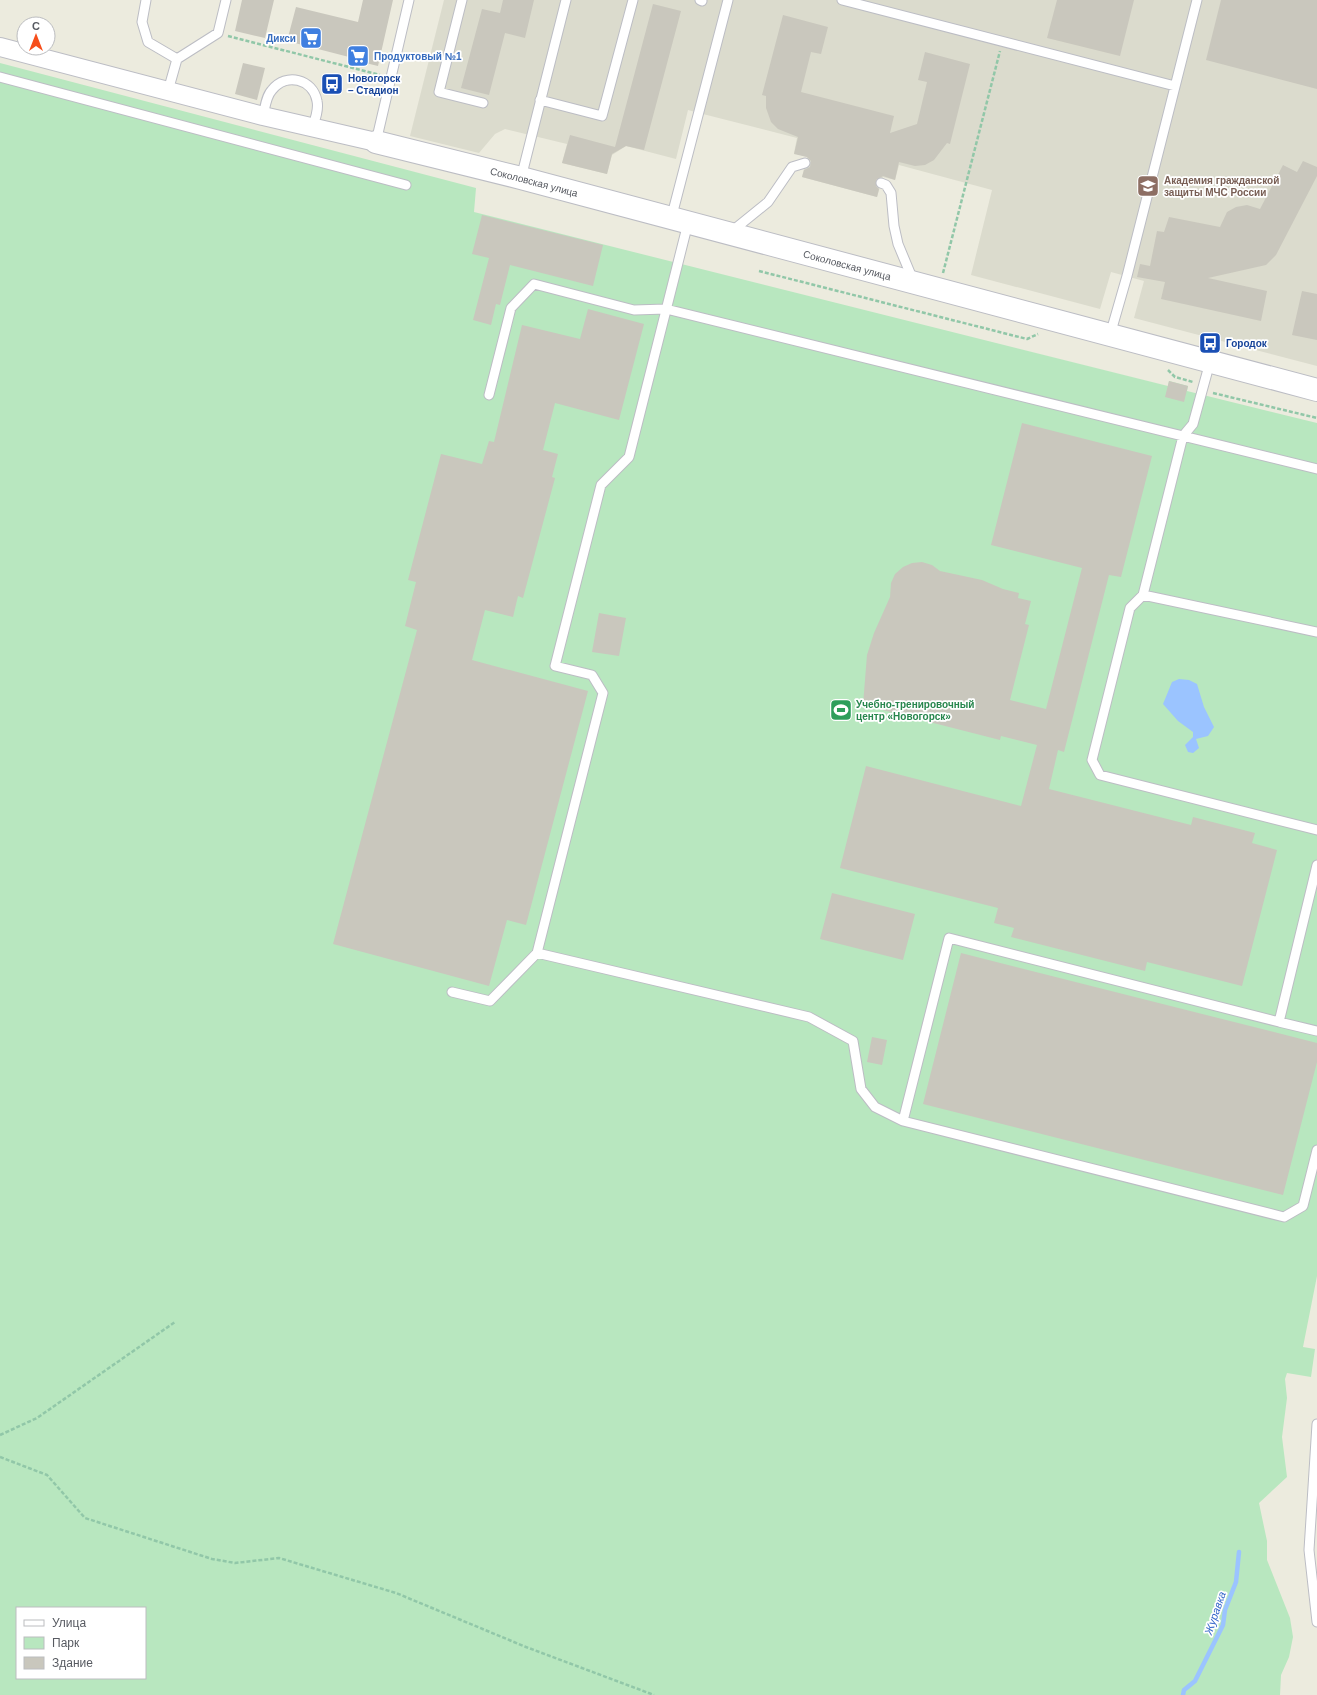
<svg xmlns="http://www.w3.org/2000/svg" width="1317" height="1695" viewBox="0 0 1317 1695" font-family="Helvetica,sans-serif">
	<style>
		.education { fill: #dbdbcd }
		.green { fill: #b8e7bf; fill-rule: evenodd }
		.water { fill: #9bc4ff }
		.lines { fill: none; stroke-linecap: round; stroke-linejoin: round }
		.stream { stroke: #9bc4ff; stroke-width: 4.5 }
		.building { fill: #c9c7bd }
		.service-casing { stroke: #bcbdc4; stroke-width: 11 }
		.minor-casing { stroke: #bcbdc4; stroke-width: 20 }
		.tertiary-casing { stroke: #bcbdc4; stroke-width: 24 }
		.path { stroke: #91c7a8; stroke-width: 2.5; stroke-dasharray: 4 2; stroke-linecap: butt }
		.service { stroke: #fff; stroke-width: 9 }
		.minor { stroke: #fff; stroke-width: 18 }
		.tertiary { stroke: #fff; stroke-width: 22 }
		.labels { text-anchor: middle; stroke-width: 3.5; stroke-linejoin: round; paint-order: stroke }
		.shop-label { font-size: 10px; font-weight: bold; fill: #366cbe; stroke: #fff; text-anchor: end }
		.transit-label { font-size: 10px; font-weight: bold; fill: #164399; stroke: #fff; text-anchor: start }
		.education-label { font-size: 10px; font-weight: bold; fill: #785e54; stroke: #fff; text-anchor: start }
		.street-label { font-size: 10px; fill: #575a61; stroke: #fff }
		.leisure-label { font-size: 10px; font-weight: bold; fill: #27864d; stroke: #fff; text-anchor: start }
		.water-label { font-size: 11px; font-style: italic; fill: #3667ca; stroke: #fff }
	</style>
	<rect width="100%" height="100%" fill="#ecebde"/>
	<!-- education -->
	<path class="education" d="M444,0H1317V366L1134,318L1144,281L1111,272L1100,309L971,275L992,190L899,165L895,180L883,177L877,197L802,177L807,157L794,153L797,138L699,113L688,110L676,159L626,146L612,155L607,174L562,163L567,144L505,129L495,134L479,153L410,136Z"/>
	<!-- green -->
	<path class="green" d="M0,63L476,188L474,212L1168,386L1169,381L1188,386L1187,391L1317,423V1276L1303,1347L1315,1349L1311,1377L1287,1373L1285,1379L1287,1398L1282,1437L1287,1477L1259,1503L1267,1541V1560L1290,1618L1293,1637L1289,1657L1281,1675L1280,1695H0ZM17,1608H145V1678H17Z"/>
	<!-- water -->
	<path class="water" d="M1179,679L1189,680L1197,684L1204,707L1214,727L1208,736L1196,739L1199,748L1193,753L1188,752L1185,745L1193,737V732L1178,721L1163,704L1172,682Z"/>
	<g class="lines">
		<!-- stream -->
		<path class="stream" d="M1183,1695L1184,1690L1195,1681L1223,1625L1225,1610L1236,1582L1239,1552"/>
	</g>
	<!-- building -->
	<path class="building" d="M242,0H274L265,38L235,31Z
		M363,0H393L378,66L349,59V57L287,41L296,7L358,22Z
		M503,0H534L525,38L505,33L489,95L461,88L482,9L500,13Z
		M1057,0H1134L1120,56L1047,38Z
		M1221,0H1317V89L1206,60Z
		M653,4L681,11L644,150L626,146L612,154L607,174L562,163L570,135L615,147Z
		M783,15L828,27L821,54L811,52L801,92L894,116L890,133L917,124L927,82L918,80L925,52L970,64L950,144L947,143L934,160L925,165L915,166L899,162L895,180L883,176L876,180V186L879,189L877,197L802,177L804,170L810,167L811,161L807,157L794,154L798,137L778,129L771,122L766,108V96L762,95Z
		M243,63L265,68L257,100L235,94Z
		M1303,161L1317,167V176L1276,255L1266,265L1208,278L1267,291L1261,321L1161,299L1165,282L1137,277L1140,264L1150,266L1157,231L1164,232L1169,217L1220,227L1227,212L1236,207L1247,205L1260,209L1283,165L1297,172Z
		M482,215L603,245L593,286L510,265L500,305L496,304L491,325L473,320L489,258L472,254Z
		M1302,291L1317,294V340L1292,335Z
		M588,309L644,324L619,420L555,403L543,450L558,454L552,477L555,478L523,598L518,596L513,617L485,610L472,660L588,691L526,925L507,920L489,986L333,944L417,630L405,626L416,582L408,580L441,454L482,464L489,441L494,442L522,325L580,339Z
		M1169,381L1188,386L1184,402L1165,397Z
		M1022,423L1152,456L1121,577L1109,575L1064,752L1058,750L1049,789L1191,825L1193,817L1255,833L1252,843L1277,850L1242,986L1147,962L1145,971L1011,937L1014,928L994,923L998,908L840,868L866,766L1021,806L1037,745L1001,736L1000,740L863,705L867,655L874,633L890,597L891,583L895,574L903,567L912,563L922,562L932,565L940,571L982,580L1003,589L1019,593L1018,598L1031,601L1025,624L1029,625L1010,700L1046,709L1082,568L991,545Z
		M599,613L626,618L619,656L592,652Z
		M832,893L915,914L903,960L820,939Z
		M961,953L1317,1043V1062L1283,1195L923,1104Z
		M872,1037L887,1040L882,1065L867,1062Z"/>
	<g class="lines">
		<!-- service casing -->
		<g class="service-casing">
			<path id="service" d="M146,0L142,22L148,42L177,59
				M462,0L439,92L483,103
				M700,0L702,1
				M842,0L1175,86
				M0,77L406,185
				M168,91L177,59L218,33L226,0
				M540,100L602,116L633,0
				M263,116C265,108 266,96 272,90C286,72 313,79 317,101C319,110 315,120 312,128
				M376,142L409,0
				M521,178L566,0
				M881,183L886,185L891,193L894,226L898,244L913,280
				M671,219L728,0
				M731,232L768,202L792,167L805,163
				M1110,335L1127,276L1197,0
				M1210,362L1193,424L1183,436L1143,595L1130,608L1092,760L1100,775L1317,830
				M489,395L511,308L534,284L634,310L666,309L1317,469
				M1143,595L1317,632
				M1317,865L1279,1022L1317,1031
				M537,953L809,1017L853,1041L861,1089L875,1107L903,1121
				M452,992L490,1001L537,953L603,693L592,675L555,666L601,485L629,457L688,223
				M1279,1022L949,938L903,1121L1284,1217L1303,1206L1317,1150
				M1317,1424L1309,1550L1317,1622"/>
		</g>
		<!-- minor casing -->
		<g class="minor-casing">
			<path id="minor" d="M0,47L263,116L376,142"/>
		</g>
		<!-- tertiary casing -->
		<g class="tertiary-casing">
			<g id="tertiary">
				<path id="s1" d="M376,142L521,178L1317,390"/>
			</g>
		</g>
		<!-- path -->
		<path class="path" d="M228,36L380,75
			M759,271L1027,339L1038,334
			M943,273L1000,51
			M1168,370L1175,377L1193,382
			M1213,393L1317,418
			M0,1435L37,1418L175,1322
			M0,1457L47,1475L85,1518L212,1559L235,1563L279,1558L396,1593L526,1647L654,1695"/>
		<!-- service -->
		<use href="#service" class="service"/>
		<!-- minor -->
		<use href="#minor" class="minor"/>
		<!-- tertiary -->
		<use href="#tertiary" class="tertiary"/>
	</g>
	<!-- icons -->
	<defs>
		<g id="supermarket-square" transform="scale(1.15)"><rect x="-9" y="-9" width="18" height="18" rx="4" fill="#3f7fe0" stroke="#fff"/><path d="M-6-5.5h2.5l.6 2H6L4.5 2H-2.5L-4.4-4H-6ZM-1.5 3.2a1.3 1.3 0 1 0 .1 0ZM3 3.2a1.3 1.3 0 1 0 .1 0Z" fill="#fff"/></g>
		<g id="bus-square" transform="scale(1.15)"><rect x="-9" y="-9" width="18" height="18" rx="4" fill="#1a4fb4" stroke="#fff"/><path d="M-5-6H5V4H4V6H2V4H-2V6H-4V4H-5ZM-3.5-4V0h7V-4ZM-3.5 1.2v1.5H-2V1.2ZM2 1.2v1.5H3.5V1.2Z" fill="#fff"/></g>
		<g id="university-square" transform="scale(1.15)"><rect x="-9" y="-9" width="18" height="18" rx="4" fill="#8d6e63" stroke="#fff"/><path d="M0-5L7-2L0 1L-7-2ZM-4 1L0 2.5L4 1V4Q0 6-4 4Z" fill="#fff"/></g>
		<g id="stadium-square" transform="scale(1.15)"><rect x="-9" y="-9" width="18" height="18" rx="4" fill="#2e9e5b" stroke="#fff"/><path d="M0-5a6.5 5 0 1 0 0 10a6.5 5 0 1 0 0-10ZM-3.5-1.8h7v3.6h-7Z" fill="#fff"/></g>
	</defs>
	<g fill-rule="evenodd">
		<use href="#supermarket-square" x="311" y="38"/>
		<use href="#supermarket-square" x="358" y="56"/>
		<use href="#bus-square" x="332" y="84"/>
		<use href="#university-square" x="1148" y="186"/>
		<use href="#bus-square" x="1210" y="343"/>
		<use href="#stadium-square" x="841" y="710"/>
	</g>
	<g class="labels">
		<!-- shop labels -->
		<g class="shop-label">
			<text x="296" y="42">Дикси</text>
			<text x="374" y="60" text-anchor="start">Продуктовый №1</text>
		</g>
		<!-- transit labels -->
		<g class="transit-label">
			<text x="348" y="82">Новогорск<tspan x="348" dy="12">– Стадион</tspan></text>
			<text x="1226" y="347">Городок</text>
		</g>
		<!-- education labels -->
		<g class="education-label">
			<text x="1164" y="184">Академия гражданской<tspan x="1164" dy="12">защиты МЧС России</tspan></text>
		</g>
		<!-- street labels -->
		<g class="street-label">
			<text dy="4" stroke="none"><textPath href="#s1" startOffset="163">Соколовская улица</textPath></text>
			<text dy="4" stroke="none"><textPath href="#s1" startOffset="487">Соколовская улица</textPath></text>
		</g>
		<!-- leisure labels -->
		<g class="leisure-label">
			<text x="856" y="708">Учебно-тренировочный<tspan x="856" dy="12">центр «Новогорск»</tspan></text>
		</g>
		<!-- water labels -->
		<g class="water-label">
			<text transform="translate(1215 1613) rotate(-71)" y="4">Журавка</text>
		</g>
	</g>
	<!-- legend -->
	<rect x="16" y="1607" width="130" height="72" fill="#ffffff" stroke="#bcbdc0"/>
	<rect x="24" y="1620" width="20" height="6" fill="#ffffff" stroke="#bcbdc0"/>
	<text x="52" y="1627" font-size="12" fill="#575a61">Улица</text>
	<rect x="24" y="1637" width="20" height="12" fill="#b8e7bf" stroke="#bcbdc0"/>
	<text x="52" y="1647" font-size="12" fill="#575a61">Парк</text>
	<rect x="24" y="1657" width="20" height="12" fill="#c9c7bd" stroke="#bcbdc0"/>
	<text x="52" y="1667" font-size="12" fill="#575a61">Здание</text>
	<!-- north arrow -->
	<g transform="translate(36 36)"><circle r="19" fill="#ffffff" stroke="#bcbdc0"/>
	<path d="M0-3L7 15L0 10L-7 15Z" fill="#f64e1b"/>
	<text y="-6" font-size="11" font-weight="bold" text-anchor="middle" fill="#575a61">С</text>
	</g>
</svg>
